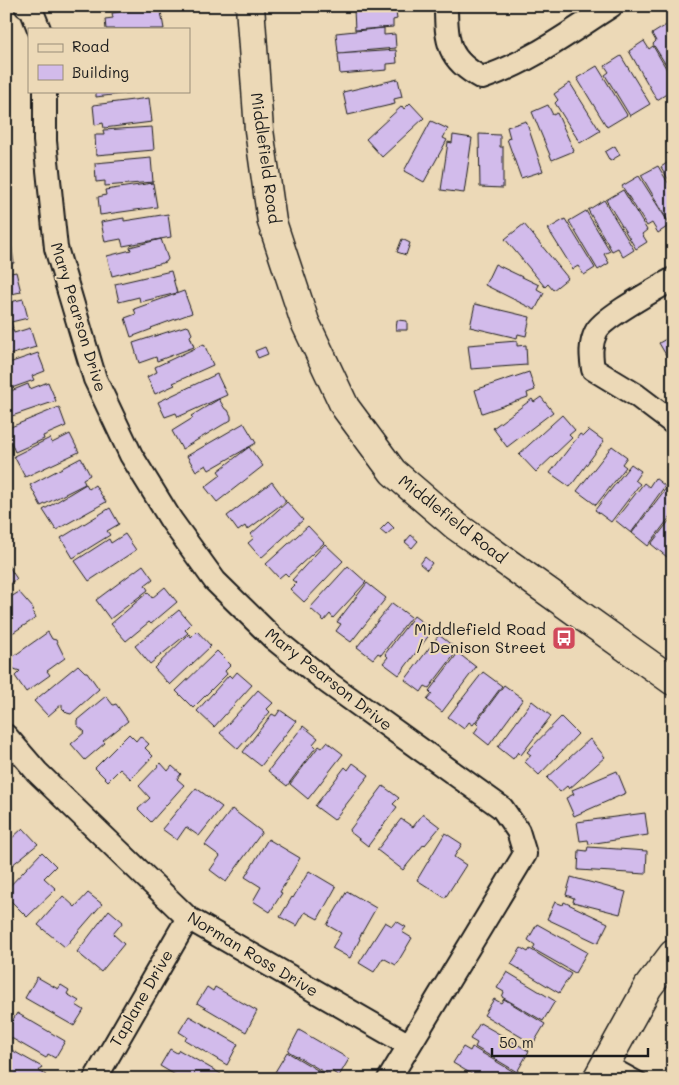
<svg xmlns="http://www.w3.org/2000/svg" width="679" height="1085" viewBox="0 0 679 1085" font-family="Mali,sans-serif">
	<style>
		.building { fill: #d2bbeb; stroke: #1c1c1c }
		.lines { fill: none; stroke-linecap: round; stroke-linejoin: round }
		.lane-casing { stroke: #1c1c1c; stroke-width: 15 }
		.street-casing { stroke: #1c1c1c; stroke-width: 26 }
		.secondary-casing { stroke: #1c1c1c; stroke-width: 31 }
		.lane { stroke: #ecd9b7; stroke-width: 11 }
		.street { stroke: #ecd9b7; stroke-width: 22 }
		.secondary { stroke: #ecd9b7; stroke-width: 28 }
		.labels { text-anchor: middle; stroke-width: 4; stroke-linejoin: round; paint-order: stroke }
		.street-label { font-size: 16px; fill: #1c1c1c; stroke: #ecd9b7 }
		.poi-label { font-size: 16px; fill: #1c1c1c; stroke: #ecd9b7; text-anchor: end }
	</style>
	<rect width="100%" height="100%" fill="#ecd9b7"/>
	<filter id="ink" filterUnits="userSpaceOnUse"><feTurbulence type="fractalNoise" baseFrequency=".02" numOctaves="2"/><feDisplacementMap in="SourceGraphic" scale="10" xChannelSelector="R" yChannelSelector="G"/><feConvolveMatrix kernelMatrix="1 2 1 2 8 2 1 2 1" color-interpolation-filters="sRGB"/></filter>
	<g filter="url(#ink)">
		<!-- building -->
		<path class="building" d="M154,6H160L164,29H106L105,19L113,18L112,13Z
			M395,6L397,19L393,20V27L355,30L354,10Z
			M668,24L673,32V76L653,44L656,41L652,34Z
			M384,28V35L395,34L396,48L338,53L336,33Z
			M644,41L649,49L653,46L673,80V90L657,100L629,51Z
			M396,50L397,63L387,64V70L340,74L338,54Z
			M621,56L650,104L630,116L605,75L609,72L605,66Z
			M597,66L627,115L607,127L577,78Z
			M398,79L402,97L394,99L395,104L348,115L343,92Z
			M570,83L600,131L580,143L555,103L558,100L554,94Z
			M96,91H144L96,97Z
			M149,98L152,122L104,128L103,123L95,125L93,105Z
			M410,103L424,118L382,157L366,139L402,106L404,109Z
			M548,105L553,115L557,113L574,151L552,160L532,112Z
			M431,121L448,129L443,138L447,140L424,182L404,171Z
			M526,121L543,171L521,178L507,139L510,138L507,127Z
			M152,127L154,150L96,155L95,135H104L103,130Z
			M479,134L500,135V147H503V188L480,187Z
			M453,135L472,138L464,193L441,190L448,142L452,143Z
			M615,146L620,155L610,161L605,152Z
			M151,158L153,182L105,186V181L96,182L95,163Z
			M673,159V187L661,167Z
			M658,166L673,191V223L670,224L641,175Z
			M639,176L670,225L658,233L652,223L647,226L622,186Z
			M153,183L157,207L100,215L98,197L106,195L105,190Z
			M623,190L647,230L642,234L647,242L636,249L606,200Z
			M604,200L634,250L623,257L618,248L612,251L588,210Z
			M586,211L610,251L604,254L609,263L598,270L569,221Z
			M168,214L171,237L123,246L121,239L105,242L101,222L124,218V221Z
			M565,219L595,268L584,275L578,266L573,269L548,229Z
			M524,224L568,278L553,290L548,284L545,287L505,239Z
			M161,239L168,259L166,262L112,276L107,256L131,250L130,247Z
			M402,239L410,243L406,255L397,252Z
			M11,243L14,263L6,264V244Z
			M495,264L539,285L537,289L544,293L535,310L485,285Z
			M171,271L177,293L140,302L139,297L119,302L115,284Z
			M16,272L21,292L6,295V274Z
			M184,291L192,313L151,328L152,329L131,337L125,318L136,314L134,309Z
			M23,299L28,318L11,322L13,328L6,329V303Z
			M475,304L530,317L526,336L518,334L517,338L470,327Z
			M397,320L407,321V330H396Z
			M186,326L189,327L192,334L190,336L194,347L157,361L156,357L139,363L133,343Z
			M30,328L36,347L6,356V331L13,329L14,333Z
			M673,335V367L659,343Z
			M517,341V346L526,345L527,365L471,369L468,345Z
			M204,344L213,365L173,383L175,385L155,394L147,377L157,372L155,367Z
			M265,347L268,354L258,358L255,351Z
			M38,353L45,371L32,376L34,380L6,390V364Z
			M529,372L535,390L527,393L528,397L482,413L475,390Z
			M217,374L227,395L178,417L176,413L165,417L158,402Z
			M48,382L56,401L6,418V393L28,384L30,389Z
			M541,397L553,412L507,447L493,428L532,399L534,402Z
			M219,399L225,409L228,410L231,416V420L182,449L172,431L193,418L191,416Z
			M59,407L66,426L43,436L44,439L15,452L10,440L6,436V429Z
			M562,415L575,430L569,435L572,438L536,472L519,454Z
			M244,423L256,443L209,470L206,465L196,471L187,456Z
			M589,430L604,441L570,487L550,473L580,434L583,436Z
			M70,434L79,452L25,477L14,456L50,438L52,443Z
			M612,446L627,457L622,464L626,467L596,505L577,491Z
			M249,447L263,466L217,502L205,487L221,475L218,471Z
			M81,458L90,475L83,479L85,484L41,506L30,485Z
			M631,464L641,471L635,480L640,484L611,522L595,510Z
			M655,478L665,486L631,533L615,520L644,483L649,487Z
			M272,482L286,501L247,530L245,526L238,531L227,516Z
			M86,484L89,489L95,485L106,502L56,530L43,510Z
			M667,487L673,492V513L648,546L632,533Z
			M287,502L303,520L261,558L248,543L254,538L251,534Z
			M110,508L119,524L107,531L110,535L73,558L61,538Z
			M673,516V549L667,557L651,544Z
			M388,522L394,528L386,535L380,530Z
			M308,526L324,543L288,576L285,573L279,578L266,564Z
			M125,534L136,550L89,581L75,561L109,539L111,543Z
			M411,535L418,541L412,548L405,542Z
			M325,544L343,561L304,602L290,589L296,583L292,580Z
			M425,557L432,563L427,570L420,564Z
			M6,562L17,579L6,585Z
			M143,565L153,579L145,585L148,590L110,619L96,600Z
			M348,566L366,582L333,618L330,614L324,621L310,608Z
			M367,583L386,598L351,642L336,631L341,624L337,622Z
			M165,587L177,602L151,624L149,622L126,641L111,624L148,592L152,598Z
			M19,592L33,608L32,611L36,618L6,637V600Z
			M392,603L411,617L381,655L378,653L373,659L357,647Z
			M179,610L191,624L185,630L188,633L150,664L135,646Z
			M414,616L433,630L399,675L383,663L388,657L385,654Z
			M197,631L211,646L170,685L154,668L189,634L191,637Z
			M48,632L52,639L56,640L65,658L47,671L50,675L26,692L15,676L20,671L14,669L10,663L11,658Z
			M439,635L458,650L429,688L425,686L421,692L405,680Z
			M217,651L231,665L225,671L227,674L193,708L176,691Z
			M458,653L476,667L442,712L427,700L432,694L429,691Z
			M78,665L85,672H87L99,689L71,714L67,713L62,708V704L48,716L34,701Z
			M237,672L252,685L214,727L197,711L229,675L232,678Z
			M483,672L502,686L473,725L469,722L464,729L448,717Z
			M504,685L523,699L489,745L474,733L479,726L476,723Z
			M258,690L273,703L267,709L270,712L238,749L220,733Z
			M106,696L113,705L116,704L128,721L103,741L105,743L85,760L71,744L85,732L77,725V720Z
			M532,701L551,716L521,755L518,752L513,759L498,747Z
			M280,710L296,721L261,766L243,752L272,714L276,716Z
			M561,717L578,734L539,775L525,762L531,755L527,752Z
			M303,726L318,738L313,744L316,747L287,786L268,771Z
			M129,734L136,741L140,736L149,744L145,748L153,756L131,779L120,769L108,781L95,768Z
			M590,739L605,757L569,789L567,786L560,792L547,778Z
			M327,742L343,754L308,799L290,784L319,746L322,748Z
			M161,763L168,771L172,766L181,774L177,779L184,785L151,822L138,809L150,798L139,786Z
			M353,763L369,775L334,820L315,806L345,767L348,770Z
			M617,771L626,793L574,816L566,798L574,794L572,790Z
			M383,786L399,798L393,804L397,807L368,846L349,831Z
			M196,788L222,807L199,836L186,827L177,840L162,829Z
			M232,809L262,832L226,882L210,870L220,856L205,845Z
			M645,813L648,835L589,844L588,840L580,841L577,822Z
			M423,814L440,827L425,845L424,844L403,870L377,850L401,819L413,827Z
			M23,828L38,844L6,870V832L10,836V840Z
			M445,833L462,844L454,857L466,865L445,898L417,880Z
			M268,839L300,858L280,892L282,893L270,912L253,901L261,887L245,877Z
			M588,847L647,851L646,874L578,870L579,850L587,851Z
			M42,852L56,866L44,878L56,889L27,917L6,896V890Z
			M309,871L336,887L318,919L305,912L297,926L280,917L292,897L293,898Z
			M571,877L626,892L620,914L573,902L574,898L566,895Z
			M347,891L376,908L359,938L360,939L350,958L332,948L341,933L327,925Z
			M88,893L102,904L65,947L38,925L63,896L75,907Z
			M555,902L563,905L564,902L608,923L598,943L547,919Z
			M109,910L123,922L113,934L124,944L101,972L77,952Z
			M396,921L406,927L402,932L412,938L396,965L383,958L374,972L359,963L385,922L392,926Z
			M537,924L587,952L575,973L533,949L535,945L528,940Z
			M521,948L528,952L530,949L571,974L559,993L511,964Z
			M507,972L555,1001L543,1021L502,997L504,992L497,988Z
			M37,977L58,989L61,985L69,990L67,994L79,1001L76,1005L84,1010L74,1026L25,998Z
			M207,987L213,991L215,987L257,1011L246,1032L197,1003Z
			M494,999L501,1003L504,999L545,1024L533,1044L484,1015Z
			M17,1013L65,1041L55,1058L48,1054L46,1058L6,1035V1031Z
			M189,1016L238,1044L227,1065L185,1040L187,1037L179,1032Z
			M480,1023L529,1051L517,1072L475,1047L477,1043L470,1039Z
			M299,1030L349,1059L339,1076L331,1071L329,1075L288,1051Z
			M6,1047L42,1067L39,1071L46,1075L43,1079H14L6,1074Z
			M463,1047L470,1051L472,1047L514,1072L510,1079H480L453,1063Z
			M170,1049L177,1053L179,1050L221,1074L218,1079H182L160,1066Z
			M287,1052L329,1077L327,1079H286L275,1072Z"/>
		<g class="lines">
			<!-- lane casing -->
			<g class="lane-casing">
				<path id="lane" d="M608,1061L641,1079"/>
			</g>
			<!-- street casing -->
			<g class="street-casing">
				<path id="street" d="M26,6L31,9L39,29
					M446,6C446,42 448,60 482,78C529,63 570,32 611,6
					M45,91V141L56,248L95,379L131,455L171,520L215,581L273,638L327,682L502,808L518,831L525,854L389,1079
					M673,279C658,288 602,318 596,332C590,344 591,356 593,369L636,395L673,423
					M6,736L37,772L188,918L409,1045
					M95,1079L188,918"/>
			</g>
			<!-- secondary casing -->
			<g class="secondary-casing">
				<path id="secondary" d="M250,6L259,130L272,222L305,322L345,407L393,472L456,526L673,681
					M597,1079L648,987L673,954"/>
			</g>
			<!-- lane -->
			<use href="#lane" class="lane"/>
			<!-- street -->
			<use href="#street" class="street"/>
			<!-- secondary -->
			<use href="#secondary" class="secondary"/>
		</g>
	</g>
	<!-- icons -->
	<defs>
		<g id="bus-square" transform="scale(1.25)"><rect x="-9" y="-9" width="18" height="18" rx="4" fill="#d1495b" stroke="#ecd9b7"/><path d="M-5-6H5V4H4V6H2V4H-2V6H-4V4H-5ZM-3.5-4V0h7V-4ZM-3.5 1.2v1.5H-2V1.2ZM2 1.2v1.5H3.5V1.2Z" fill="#fff"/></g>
	</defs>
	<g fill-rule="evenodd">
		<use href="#bus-square" x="564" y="638"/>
	</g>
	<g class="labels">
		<!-- street labels -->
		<g class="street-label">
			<text transform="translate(266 158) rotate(82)" y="6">Middlefield Road</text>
			<text transform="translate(79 317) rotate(73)" y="6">Mary Pearson Drive</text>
			<text transform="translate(453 519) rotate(38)" y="6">Middlefield Road</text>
			<text transform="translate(329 679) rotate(38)" y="6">Mary Pearson Drive</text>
			<text transform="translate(253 954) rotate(31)" y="6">Norman Ross Drive</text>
			<text transform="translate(141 998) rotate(-60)" y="6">Taplane Drive</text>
		</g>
		<!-- poi labels -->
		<g class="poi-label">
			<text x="546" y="635">Middlefield Road<tspan x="546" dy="18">/ Denison Street</tspan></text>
		</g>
	</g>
	<!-- margin -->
	<rect width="679" height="1085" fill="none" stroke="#ecd9b7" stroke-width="25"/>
	<rect x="12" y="12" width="654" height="1060" fill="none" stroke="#1c1c1c" stroke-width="2" filter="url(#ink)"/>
	<!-- legend -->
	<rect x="28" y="28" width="162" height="65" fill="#ecd9b7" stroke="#998d79"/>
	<rect x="38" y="44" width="25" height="8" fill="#ecd9b7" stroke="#998d79"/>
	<text x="72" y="52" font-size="15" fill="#1c1c1c">Road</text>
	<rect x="38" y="65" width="25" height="15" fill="#d2bbeb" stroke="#998d79"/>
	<text x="72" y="78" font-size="15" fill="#1c1c1c">Building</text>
	<!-- scale -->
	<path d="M492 1048v8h156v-8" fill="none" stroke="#1c1c1c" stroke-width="2.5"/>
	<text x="499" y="1048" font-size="15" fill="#1c1c1c" stroke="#ecd9b7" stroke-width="4" paint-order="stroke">50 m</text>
</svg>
